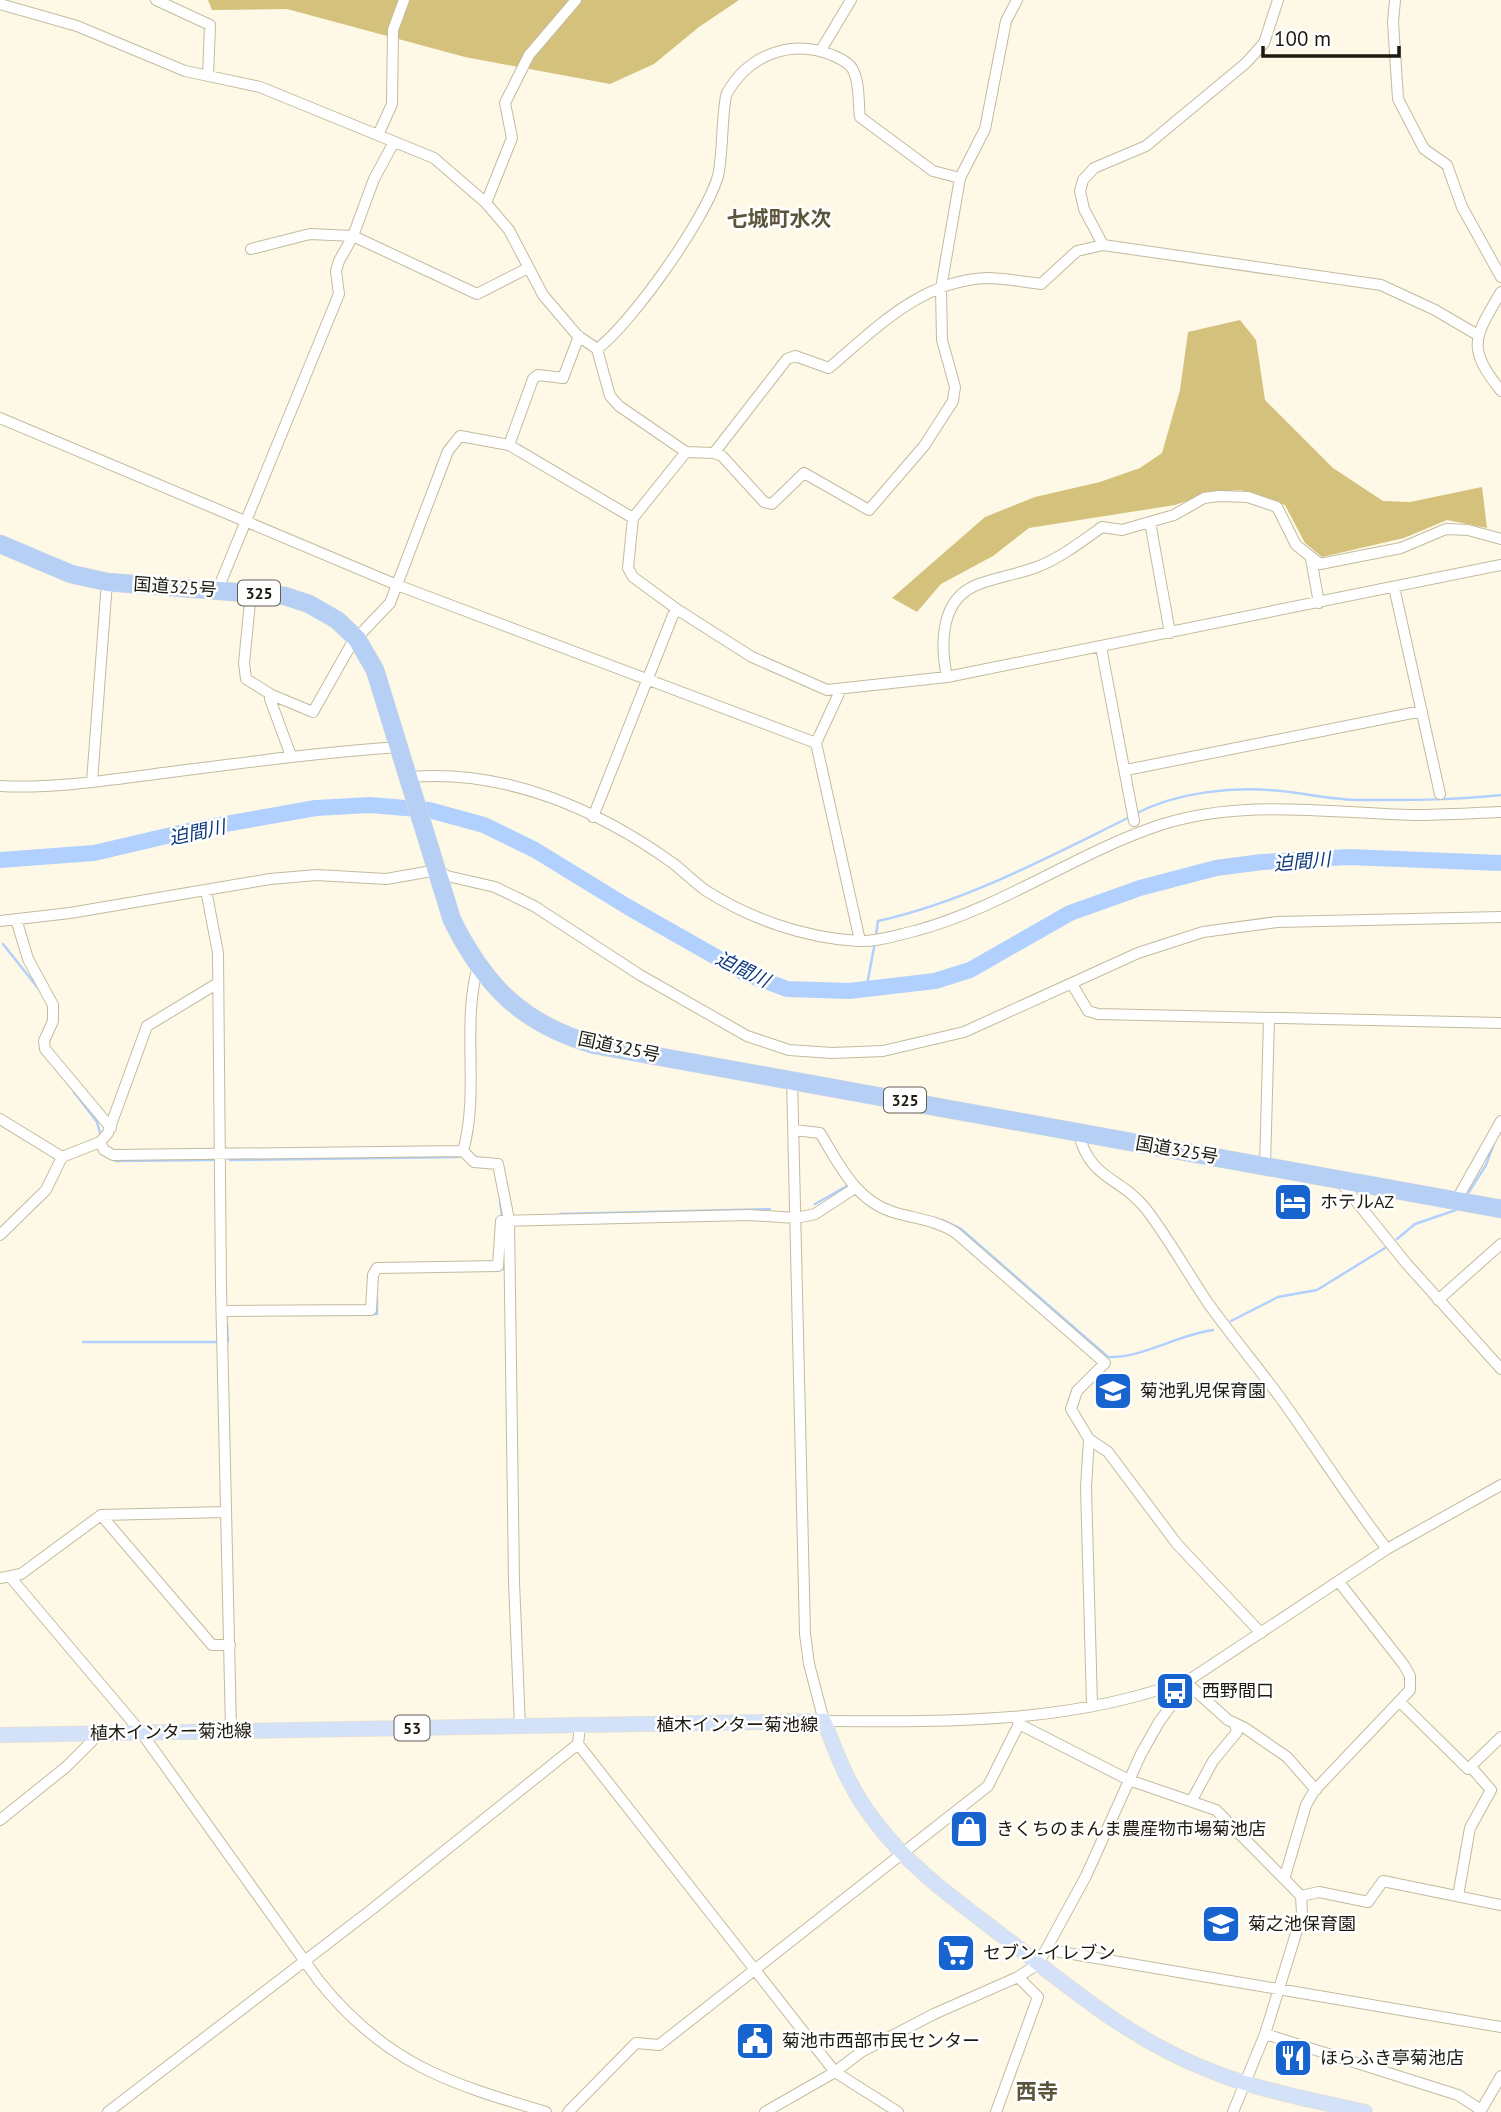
<svg xmlns="http://www.w3.org/2000/svg" width="1501" height="2112" viewBox="0 0 1501 2112" font-family="'PT Sans','Noto Sans JP',sans-serif">
	<style>
		.forest { fill: #d4c17c }
		.lines { fill: none; stroke-linecap: round; stroke-linejoin: round }
		.stream { stroke: #b1d0fe; stroke-width: 2.5 }
		.river { stroke: #b1d0fe; stroke-width: 16 }
		.minor-casing { stroke: #c3bb9e; stroke-width: 12 }
		.major-casing { stroke: #dfdfdd; stroke-width: 16 }
		.highway-casing { stroke: #dfdfdd; stroke-width: 19 }
		.minor { stroke: #fff; stroke-width: 10 }
		.major { stroke: #d3e2f9; stroke-width: 14 }
		.highway { stroke: #b6cff5; stroke-width: 18 }
		.labels { text-anchor: middle; stroke-width: 5; stroke-linejoin: round; paint-order: stroke }
		.shield { fill: #fff; stroke: #615f57; stroke-width: 2 }
		.shield-label { font-size: 16px; font-weight: bold; fill: #1d1a0f }
		.street-label { font-size: 18px; fill: #1d1a0f; stroke: #fff }
		.poi-label { font-size: 18px; fill: #1d1a0f; stroke: #fff; text-anchor: start }
		.water-label { font-size: 19px; font-style: italic; fill: #0c3a7b; stroke: #fff }
		.quarter-label { font-size: 21px; font-weight: bold; fill: #5b543a; stroke: #fff }
	</style>
	<rect width="100%" height="100%" fill="#fef9e7"/>
	<!-- forest -->
	<path class="forest" d="M208,0H739L699,27L654,64L610,84L465,57L287,9L212,10Z
		M1240,320L1256,340L1265,400L1333,468L1383,501L1410,502L1482,487L1487,528L1447,520L1404,538L1322,557L1305,543L1285,505L1241,490L1213,492L1175,505L1029,528L993,556L941,584L917,612L892,598L985,517L1035,497L1100,482L1140,468L1162,453L1180,390L1188,332Z"/>
	<g class="lines">
		<!-- stream -->
		<path class="stream" d="M1135,814C1177,792 1233,786 1281,791C1310,794 1338,801 1367,800C1412,800 1456,800 1501,795
			M876,935L878,921C967,901 1048,857 1130,817
			M3,944L38,988
			M866,990L875,942
			M74,1092L97,1122L100,1133
			M475,1157L494,1160
			M230,1160L459,1157
			M115,1161L213,1160
			M1467,1195L1486,1165L1494,1143
			M500,1202L502,1216
			M815,1204L847,1186
			M560,1214L770,1209
			M942,1220L961,1229L1108,1357C1144,1358 1176,1335 1213,1330
			M1397,1239L1415,1224L1456,1210
			M498,1270L504,1269V1254
			M371,1314H377V1298
			M1231,1321L1278,1297L1317,1290L1385,1248
			M227,1324L228,1342
			M83,1342H218"/>
		<!-- river -->
		<path class="river" d="M0,860L94,853L197,829L316,808L370,805L429,810L484,825L535,850L628,907L746,974L787,989L849,991L935,981L970,970L1070,913L1140,888L1216,868L1262,862L1348,857L1501,863"/>
		<!-- minor casing -->
		<g class="minor-casing">
			<path id="minor" d="M156,0L210,25L208,76
				M1395,0L1393,22L1398,99L1424,149L1447,165L1462,207L1501,277
				M0,4L77,26L185,71L260,87L434,158L486,203L509,230L543,295L577,335L597,349L610,396L619,406L686,452L714,453L722,456L764,502L772,504L804,473L869,510L924,446L953,401L955,387L942,340L941,288L960,178L985,129L1006,21L1017,0
				M821,50L851,0
				M378,135L392,104L393,30L404,0
				M486,203L512,138L505,103L529,55L576,0
				M1103,245L1084,209L1080,191L1083,180L1094,168L1146,146L1246,63L1264,43L1278,0
				M251,249L310,234L353,236L477,294L528,268
				M1501,292C1474,338 1466,347 1501,391
				M597,349C632,323 706,218 718,176C723,157 722,103 727,93C749,54 792,39 832,55C839,58 849,62 853,70C860,83 858,103 860,117L933,171L960,178
				M0,418L397,585L816,743
				M509,445L533,379L538,375L563,378L579,336
				M686,452L633,518L628,568L633,577L678,610L752,657L827,690L947,677L1501,565
				M714,453L787,359L795,356L829,368C875,329 922,280 987,278C1004,278 1024,282 1041,284L1077,251L1103,245L1381,285L1435,310L1476,334
				M1150,522L1170,633
				M1311,559L1319,603
				M1394,587L1440,794
				M218,589L339,294L336,271L339,261L353,236L374,179L394,142
				M251,592L244,663L246,679L272,695L313,712L352,643L390,603L448,451L460,436L509,445L633,518
				M1101,647L1134,821
				M947,677C940,643 940,598 979,584C998,577 1018,574 1037,567C1060,558 1081,542 1102,527L1122,530L1174,515L1204,498L1219,496L1248,497L1277,507L1296,545L1320,564L1401,548L1446,529L1468,530L1501,539
				M841,689L816,743L860,941
				M272,695L270,699L291,756
				M1126,770L1422,711
				M410,777C505,769 598,809 674,864C684,872 694,882 705,890C750,919 805,938 858,941C877,942 897,935 915,931C1001,908 1076,853 1160,825C1243,798 1329,813 1414,815C1443,815 1472,813 1501,812
				M92,782L107,582
				M0,786C57,789 115,779 171,772C248,762 324,752 401,747
				M593,817L673,615L678,610
				M206,890L218,953L221,1288L231,1730
				M16,919L28,959L53,1005V1021L44,1041L45,1049L111,1128
				M0,921L70,913L270,879L317,875L386,879L438,870L447,876L495,887L534,906L640,975L747,1036L789,1050L832,1053L883,1051L964,1032L1138,953L1203,932L1277,922L1501,917
				M478,966C461,1025 480,1091 463,1151L474,1162L498,1164L509,1220L514,1582L520,1727
				M1072,984L1088,1011L1098,1014L1501,1023
				M792,1079L805,1634L809,1664L824,1721C947,1722 1076,1724 1192,1678L1387,1549L1501,1485
				M0,1119L62,1157
				M794,1130L820,1133C839,1164 856,1201 893,1212C915,1219 937,1220 956,1233L1105,1363L1077,1391L1071,1409L1089,1439L1108,1452L1177,1544L1261,1633
				M1078,1132C1091,1182 1119,1175 1146,1209C1169,1239 1187,1272 1208,1303C1231,1335 1256,1365 1279,1396C1316,1447 1349,1500 1387,1549
				M100,1142L104,1150L113,1155L463,1151
				M1265,1166L1269,1019
				M1339,1180L1406,1263L1501,1369
				M1456,1201L1501,1121
				M0,1235L46,1190L62,1157L100,1142L108,1133L147,1026L218,983
				M1438,1300L1501,1244
				M222,1311L371,1310L373,1275L377,1268L498,1266L501,1221L749,1215L796,1218L815,1214L855,1188
				M1089,1439L1086,1487L1092,1705
				M101,1515L212,1645H230
				M0,1578L21,1574L101,1515L226,1512
				M11,1578L141,1732L319,1981C386,2064 448,2083 546,2112
				M1188,1684L1228,1720L1245,1728L1287,1757L1316,1790
				M1400,1702L1468,1769L1501,1737
				M1017,1719L1019,1724L1129,1780L1216,1810L1301,1896L1302,1914L1265,2034L1233,2112
				M580,1726L578,1744L835,2072L898,2112
				M1192,1800L1213,1761L1237,1732L1235,1724
				M0,1820L66,1767L99,1734
				M1285,1876L1306,1805L1314,1791L1410,1690V1676L1404,1665L1339,1582
				M1301,1896L1319,1892L1368,1902L1383,1881L1501,1905
				M1458,1896L1470,1828L1491,1790L1471,1767
				M1049,1950L1501,2027
				M1265,2034L1458,2095L1481,2110
				M108,2112L371,1910L578,1744
				M568,2112L636,2043L659,2045L988,1786L1019,1724
				M765,2112L835,2072L861,2052L934,2014L1018,1977L1038,1964L1086,1876L1141,1754L1159,1722L1190,1680
				M996,2112L1038,1997L1018,1977
				M1480,2112L1501,2076"/>
		</g>
		<!-- major casing -->
		<g class="major-casing">
			<path id="major" d="M0,1735L824,1721C837,1756 851,1791 874,1820C910,1869 960,1903 1008,1940C1074,1991 1131,2040 1211,2071C1260,2091 1313,2100 1365,2112"/>
		</g>
		<!-- highway casing -->
		<g class="highway-casing">
			<path id="highway" d="M0,544L71,574L107,582L285,596L309,604L337,620L357,639L375,670L452,920C485,986 522,1024 595,1045L1501,1209"/>
		</g>
		<!-- minor -->
		<use href="#minor" class="minor"/>
		<!-- major -->
		<use href="#major" class="major"/>
		<!-- highway -->
		<use href="#highway" class="highway"/>
	</g>
	<!-- icons -->
	<defs>
		<g id="hotel-square" transform="scale(2.0125)"><rect x="-9" y="-9" width="18" height="18" rx="4" fill="#1864cf" stroke="#fff"/><path d="M-6-4.5h1.5V1H6V5H4.5V3h-9V5H-6ZM-4 0a1.8 1.8 0 1 1 3.6 0ZM.5 0V-2.5h3Q6-2.5 6 0Z" fill="#fff"/></g>
		<g id="school-square" transform="scale(2.0125)"><rect x="-9" y="-9" width="18" height="18" rx="4" fill="#1864cf" stroke="#fff"/><path d="M0-5L7-2L0 1L-7-2ZM-4 1L0 2.5L4 1V4Q0 6-4 4Z" fill="#fff"/></g>
		<g id="bus-square" transform="scale(2.0125)"><rect x="-9" y="-9" width="18" height="18" rx="4" fill="#1864cf" stroke="#fff"/><path d="M-5-6H5V4H4V6H2V4H-2V6H-4V4H-5ZM-3.5-4V0h7V-4ZM-3.5 1.2v1.5H-2V1.2ZM2 1.2v1.5H3.5V1.2Z" fill="#fff"/></g>
		<g id="shop-square" transform="scale(2.0125)"><rect x="-9" y="-9" width="18" height="18" rx="4" fill="#1864cf" stroke="#fff"/><path d="M-5-2.5h2.3a2.7 3.5 0 0 1 5.4 0H5L5.5 6h-11ZM-1.5-2.5h3a1.5 2.3 0 0 0-3 0Z" fill="#fff"/></g>
		<g id="supermarket-square" transform="scale(2.0125)"><rect x="-9" y="-9" width="18" height="18" rx="4" fill="#1864cf" stroke="#fff"/><path d="M-6-5.5h2.5l.6 2H6L4.5 2H-2.5L-4.4-4H-6ZM-1.5 3.2a1.3 1.3 0 1 0 .1 0ZM3 3.2a1.3 1.3 0 1 0 .1 0Z" fill="#fff"/></g>
		<g id="civic-square" transform="scale(2.0125)"><rect x="-9" y="-9" width="18" height="18" rx="4" fill="#1864cf" stroke="#fff"/><path d="M-.6-6.5H3V-4.5H.6V-3L4-1V1h2V6H-6V1h2V-1L-.6-3ZM-1.2 2.5V6h2.4V2.5Z" fill="#fff"/></g>
		<g id="restaurant-square" transform="scale(2.0125)"><rect x="-9" y="-9" width="18" height="18" rx="4" fill="#1864cf" stroke="#fff"/><path d="M-5-6h1v4h1v-4h1v4h1v-4h1v5L-1.5 .5V6h-2V.5L-5-1ZM5-6V6H3V1.5H1.5Q1.5-4 5-6Z" fill="#fff"/></g>
	</defs>
	<g fill-rule="evenodd">
		<use href="#hotel-square" x="1293" y="1202"/>
		<use href="#school-square" x="1113" y="1391"/>
		<use href="#bus-square" x="1175" y="1691"/>
		<use href="#shop-square" x="969" y="1829"/>
		<use href="#school-square" x="1221" y="1924"/>
		<use href="#supermarket-square" x="956" y="1953"/>
		<use href="#civic-square" x="755" y="2041"/>
		<use href="#restaurant-square" x="1293" y="2058"/>
	</g>
	<g class="labels">
		<!-- shield labels -->
		<g class="shield">
			<rect x="238" y="580.5" width="42" height="25" rx="5"/>
			<rect x="884" y="1087.5" width="42" height="25" rx="5"/>
			<rect x="394.5" y="1715.5" width="35" height="25" rx="5"/>
		</g>
		<g class="shield-label">
			<text x="259" y="599">325</text>
			<text x="905" y="1106">325</text>
			<text x="412" y="1734">53</text>
		</g>
		<!-- street labels -->
		<g class="street-label">
			<text transform="translate(175 587) rotate(4)" y="6">国道325号</text>
			<text transform="translate(619 1047) rotate(12)" y="6">国道325号</text>
			<text transform="translate(1177 1150) rotate(10)" y="6">国道325号</text>
			<text x="737" y="1731">植木インター菊池線</text>
			<text transform="translate(171 1732) rotate(-1)" y="6">植木インター菊池線</text>
		</g>
		<!-- poi labels -->
		<g class="poi-label">
			<text x="1320" y="1208">ホテルAZ</text>
			<text x="1140" y="1397">菊池乳児保育園</text>
			<text x="1202" y="1697">西野間口</text>
			<text x="996" y="1835">きくちのまんま農産物市場菊池店</text>
			<text x="1248" y="1930">菊之池保育園</text>
			<text x="983" y="1959">セブン-イレブン</text>
			<text x="782" y="2047">菊池市西部市民センター</text>
			<text x="1320" y="2064">ほらふき亭菊池店</text>
		</g>
		<!-- water labels -->
		<g class="water-label">
			<text transform="translate(197 832) rotate(-12)" y="7">迫間川</text>
			<text transform="translate(1302 861) rotate(-5)" y="7">迫間川</text>
			<text transform="translate(743 969) rotate(26)" y="7">迫間川</text>
		</g>
		<!-- quarter labels -->
		<g class="quarter-label">
			<text x="779" y="226">七城町水次</text>
			<text x="1037" y="2099">西寺</text>
		</g>
	</g>
	<!-- scale -->
	<path d="M1263 46v10h136v-10" fill="none" stroke="#1d1a0f" stroke-width="3.5"/>
	<text x="1274" y="46" font-size="21" fill="#1d1a0f" stroke="#ffffff" stroke-width="5" paint-order="stroke">100 m</text>
</svg>
